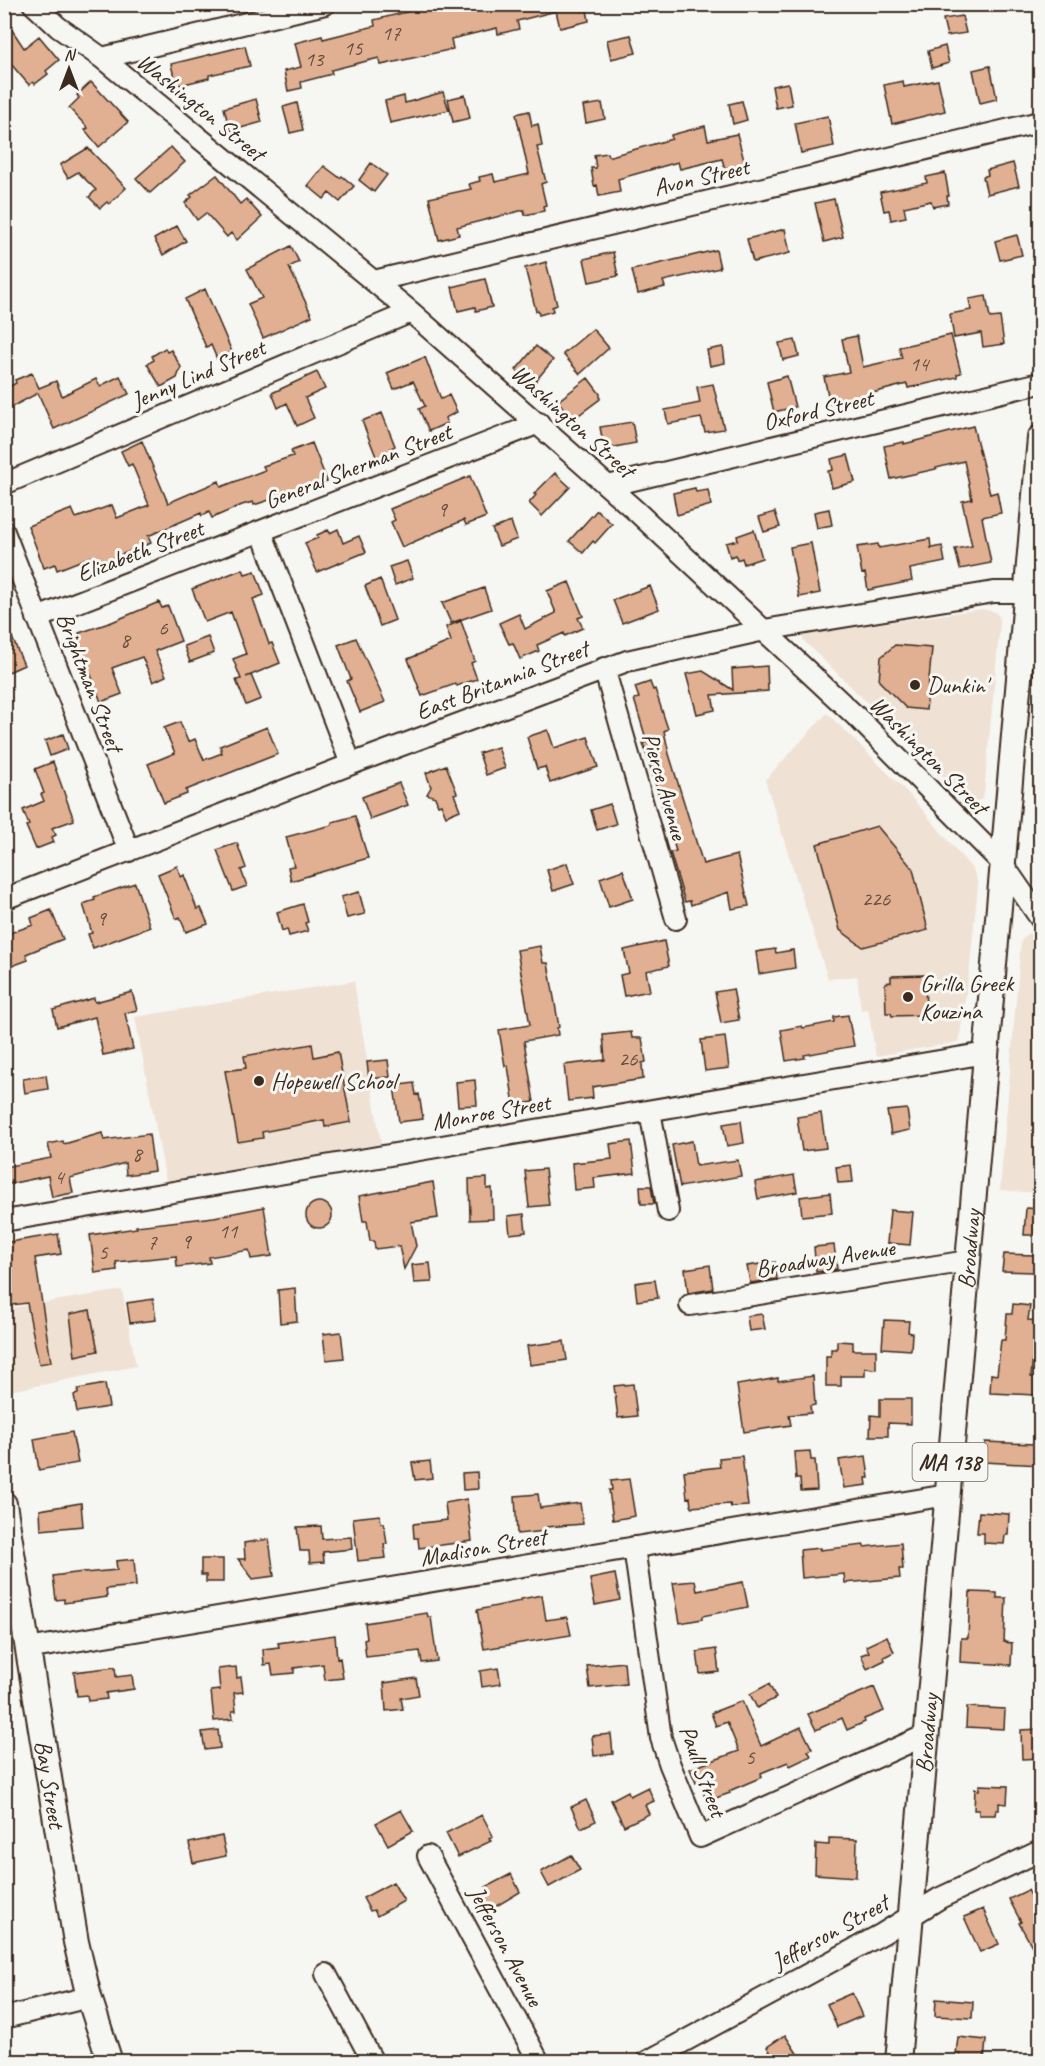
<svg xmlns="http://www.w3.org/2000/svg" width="1045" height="2066" viewBox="0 0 1045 2066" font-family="Caveat,sans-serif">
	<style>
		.built { fill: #f0e1d5 }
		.building { fill: #e1b092; stroke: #3b2a1e; stroke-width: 1.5 }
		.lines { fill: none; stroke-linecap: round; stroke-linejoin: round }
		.minor-casing { stroke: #3b2a1e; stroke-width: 24 }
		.major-casing { stroke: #3b2a1e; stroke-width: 28 }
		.minor { stroke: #f6f6f2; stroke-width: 20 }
		.major { stroke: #f6f6f2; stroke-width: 24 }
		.poi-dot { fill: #3b2a1e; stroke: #f6f6f2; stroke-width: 2 }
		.labels { text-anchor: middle; stroke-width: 6; stroke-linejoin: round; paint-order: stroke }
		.number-label { font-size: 21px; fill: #644c3b }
		.shield { fill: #f6f6f2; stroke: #73675e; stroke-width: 1.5 }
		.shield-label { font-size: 22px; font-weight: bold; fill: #3b2a1e }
		.street-label { font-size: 24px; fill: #3b2a1e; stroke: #f6f6f2 }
		.poi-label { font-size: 24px; fill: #3b2a1e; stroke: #f6f6f2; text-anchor: start }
	</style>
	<rect width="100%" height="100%" fill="#f6f6f2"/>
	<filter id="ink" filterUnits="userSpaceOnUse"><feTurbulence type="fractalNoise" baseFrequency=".0167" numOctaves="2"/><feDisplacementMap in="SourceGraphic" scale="12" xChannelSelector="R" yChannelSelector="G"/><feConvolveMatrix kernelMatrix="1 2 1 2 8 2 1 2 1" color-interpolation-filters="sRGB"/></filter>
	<g filter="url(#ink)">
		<!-- built -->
		<path class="built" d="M983,609L995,612L999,616L1000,624L984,793L982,799L975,802L968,801L804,641L803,637L811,633Z
			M827,713L909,794L973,870L976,877L978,885L970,965L959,1042L876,1056L868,1009L861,1010L857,976L828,979L765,780Z
			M1032,933L1037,936L1040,941V1193L1000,1190L1021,941L1027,934Z
			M354,981L381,1144L166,1181L135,1017Z
			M122,1290L136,1366L5,1392V1309Z"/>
		<!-- building -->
		<path class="building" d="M439,4H586L589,21L560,28L556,11L517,21L519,29L498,34L497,28L451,39L453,49L381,65L379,58L331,70L332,74L301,82L302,88L288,91L284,71L301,67L295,43L322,36L323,39L375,26L374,20Z
			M962,16L966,33L947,36L943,19Z
			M4,18L24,48L39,36L59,60L46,71L48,74L35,84L33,82L29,85L4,56Z
			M631,35L636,53L611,59L607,40Z
			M245,46L250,66L209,75V78L176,86L171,64Z
			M945,46L949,63L932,68L928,51Z
			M990,66L997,99L980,103L973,70Z
			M938,80L945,111L892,124L884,85L903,81L904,87Z
			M91,82L128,122L99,147L85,130L88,128L69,108L79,98L77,95Z
			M788,83L792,105L776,108L772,86Z
			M443,92L449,110L390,123L385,101L404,96L405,103Z
			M465,95L470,118L453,122L448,99Z
			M256,99L262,122L230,131L224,108Z
			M742,101L747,120L733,124L729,104Z
			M297,103L303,130L290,133L283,107Z
			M602,103L605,119L586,123L583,106Z
			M529,111L532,126L538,124L542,146L537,147L546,182L541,184L546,205L543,206L544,211L525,215L524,210L457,227L459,235L439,240L429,198L471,189L469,184L480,181L479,177L493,174L495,182L529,174L516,114Z
			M828,116L834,146L801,153L795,123Z
			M705,126L708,140L737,134L745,164L725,169L722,159L680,169L678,162L618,179L620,192L599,196L597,185L594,186L591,168H596L594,155L607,153L608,156H611L672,139L671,135Z
			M171,147L185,162L150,193L136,178Z
			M88,148L126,188L109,204L107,202L100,208L89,197L96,190L78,172L68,178L60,165Z
			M371,163L387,175L374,192L359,180Z
			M1013,163L1019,186L987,194L983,177L988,175L987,170Z
			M324,166L340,178L342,176L354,186L340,202L329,193L324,199L308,186Z
			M945,173L949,196H947L948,204L933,207L931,201L904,207L906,217L891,220L889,210L884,211L880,192L927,183L926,177Z
			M217,175L240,204L246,199L262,217L237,240L231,233L227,237L206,213L197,220L185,203L192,197L190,195Z
			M834,199L843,237L824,242L815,203Z
			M177,226L186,241L163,255L154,239Z
			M785,229L790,253L753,262L747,239Z
			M1017,235L1022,255L1000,260L995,241Z
			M291,246L299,262L289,267L312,316L263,338L248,304L262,298L247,269Z
			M716,250L720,268L663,281L665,287L638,294L632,270Z
			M613,252L618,276L589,282L584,259Z
			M546,262L557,305L552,307L553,311L539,315L538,310L536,311L525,268Z
			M485,279L492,307L476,311L475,307L458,311L452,287Z
			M205,289L232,352L217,359L211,345L206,347L185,299Z
			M986,296L990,318L1000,317L1004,344L983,347L981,333L954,338L950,314L971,310L969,299Z
			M593,329L609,348L580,374L563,354Z
			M951,335L961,373L957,374V377L908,388L907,384L830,404L824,377L849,372L842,339L857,336L863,367L902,358L899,347Z
			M795,340L799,356L783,360L779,343Z
			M536,346L553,360L533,384L516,370Z
			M723,347L725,363L710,366L707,350Z
			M165,348L167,352L171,350L181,367L177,378L161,387L147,364L154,360L152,356Z
			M425,357L441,399L449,395L457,412L445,418L447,423L429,431L419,409L425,406L413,381L394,389L387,373Z
			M317,372L325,389L305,398L314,418L297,426L287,403L278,408L272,393Z
			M32,373L39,388L56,381L62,396L96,379L100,386L120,376L129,394L54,429L38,393L4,411V390L16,383L15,380Z
			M787,376L795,407L774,412L767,382Z
			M588,378L600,394V399L572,420L558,401Z
			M713,384L724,429L705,432L701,418L668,424L665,410L700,403L697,387Z
			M382,413L395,446L391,448L395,458L379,464L362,421Z
			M632,422L636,443L604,449L600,427Z
			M973,426L990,494L997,492L1001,513L982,517L991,563L960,569L955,549L972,546L962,501L972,499L964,461L936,468V469L891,479L884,446L904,442V444Z
			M142,441L168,503L219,481L221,487L265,470L263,466L293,456L291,451L312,443L327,481L254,505L253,502L242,505L212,518L209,512L202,516L201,513L148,536L151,543L93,566L90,557L57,570L55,564L44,568L28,526L72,509L76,518L112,505L117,518L149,505L132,464L128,466L121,451Z
			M848,455L855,482L832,488L828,471L833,470L831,459Z
			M555,473L570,487L542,516L529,503L536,495L534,494Z
			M470,476L486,517L466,525L464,520L402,547L391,522L395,520L390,509Z
			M695,488L696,492L708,490L711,505L677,515L673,493Z
			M829,509L832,525L817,528L814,512Z
			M597,510L612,524L595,543L593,541L583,553L569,541Z
			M775,512L780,527L764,532L759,517Z
			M511,522L517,539L499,546L492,529Z
			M338,529L343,543L359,536L366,552L317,572L305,543L318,538L317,535L328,530L330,533Z
			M754,530L762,558L744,564L742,558L737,560L736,555L730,557L726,543L738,540L737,536Z
			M930,539L931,548L942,546L945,562L910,569L912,581L868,590L865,573L862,574L857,547L878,544L879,548Z
			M811,543L820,593L799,597L790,547Z
			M407,561L413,578L395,585L389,567Z
			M243,569L245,574L255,571L264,595L253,599L269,644L272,643L280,663L246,677L251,675L261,699L246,705L236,680L241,679L233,659L246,654L231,612L205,622L192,589Z
			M380,579L395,620L380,626L365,586Z
			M569,582L583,616L578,618L583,628L565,636L564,633L537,645L539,651L520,659L513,643L509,644L499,623L519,614L525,629L556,613L547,591Z
			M650,586L659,609L622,623L613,600Z
			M484,588L491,609L451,623L442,603Z
			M159,602L162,608L168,606L181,641L155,651L166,676L153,682L142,657L112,668L122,694L101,702L91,675L88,676L76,641L81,639L79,633L112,622Z
			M4,619L24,665L4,674Z
			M461,621L475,661L471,663L477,679L457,686L455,684L422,696L408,659L451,641L446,627Z
			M208,637L214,653L190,662L184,646Z
			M356,638L385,702L360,712L347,681L351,679L338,645Z
			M895,645L932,648L926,710L906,708L879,681L881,657Z
			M767,666L768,691L712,695L715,710L697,714L686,674L703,671L733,690L732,669Z
			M650,682L653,690L655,689L668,729L664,731L669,754L703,864L737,855L749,906L732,909L729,892L691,905L690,901L685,902L670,852L676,851L643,743L647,742L634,699L639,698L635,687Z
			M180,722L188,742L195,739L204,760L222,753L220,746L267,727L278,754L186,790L187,794L164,803L148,764L175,753L164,728Z
			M548,730L554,748L588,737L598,767L550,783L545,767L537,769L527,737Z
			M63,734L68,749L50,756L45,741Z
			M498,747L505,768L486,775L479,753Z
			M53,762L74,820L52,828L56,835L52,837L54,842L36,849L26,826L29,825L23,810L44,801L41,794L44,793L35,769Z
			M446,765L457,793L454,794L460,810L446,816L441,804L438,805L435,797L427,794L431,787L426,773Z
			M399,783L408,805L370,819L362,797Z
			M610,804L616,824L597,830L591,810Z
			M355,816L368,858L291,881L288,867L294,866L286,837L332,825V822Z
			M877,826L913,869L928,930L863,947L840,930L817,844Z
			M237,843L246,868L241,870L247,886L233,891L217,850Z
			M567,863L574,884L553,891L547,870Z
			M177,866L181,877L184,875L197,909L201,908L208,924L186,932L180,917L176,919L158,874Z
			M623,870L633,899L609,907L600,878Z
			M135,883L150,927L93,948L88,934L92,933L83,904L95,900L94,897Z
			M359,892L365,914L347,918L341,897Z
			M303,904L308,922L305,923L308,931L289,936L287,929L282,931L277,912Z
			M51,910L63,939L26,954L28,960L4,969V935L33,925L31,918Z
			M664,941L669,966L646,971L650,991L624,996L620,975L629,973L624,950Z
			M540,946L543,963H548L559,1027L557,1028L558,1035L524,1041L534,1102L514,1105L508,1066H505L499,1030L530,1025L517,950Z
			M775,949L776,953L793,950L795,968L759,974L756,952Z
			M925,975L926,1015L892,1016L891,1013H886L885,983L891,982V976Z
			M733,989L739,1020L721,1023L715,992Z
			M132,992L137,1010L125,1013L133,1049L103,1055L95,1017L57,1027L53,1010L94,998L95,1002Z
			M848,1015L854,1046L804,1055L805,1058L786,1061L781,1030L802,1026L803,1028L834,1022V1017Z
			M631,1032L632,1038H642L646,1062L642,1063L643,1079L592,1087L593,1098L568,1101L564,1065L605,1060L603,1035Z
			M725,1037L729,1068L705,1071L701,1040Z
			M312,1044L314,1057L338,1052L351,1122L325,1127L324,1120L262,1132L263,1138L238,1142L225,1071L246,1068L244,1056Z
			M388,1060L390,1077L369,1079L367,1062Z
			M46,1075L48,1089L25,1093L23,1079Z
			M475,1080L477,1105L458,1106L456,1082Z
			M414,1083L416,1095L419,1094L423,1119L399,1122L394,1086Z
			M907,1109L910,1130L891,1134L887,1111Z
			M821,1113L826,1148L802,1151L797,1117Z
			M741,1121L744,1143L727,1146L723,1124Z
			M102,1133L104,1140L149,1134L154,1171L126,1175L125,1163L70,1178L73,1193L52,1197L48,1176L4,1185V1167L51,1158L48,1144L63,1141L64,1144Z
			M631,1141L635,1173L594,1178L595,1188L574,1190L572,1163L612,1159L610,1144Z
			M692,1141L696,1166L738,1160L741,1176L680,1187L672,1145Z
			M851,1165L853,1182L838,1183L836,1167Z
			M545,1169L549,1205L529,1207L525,1171Z
			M794,1175L797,1192L758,1199L755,1182Z
			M487,1178V1189L492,1188L493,1219L470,1220L469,1179Z
			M433,1182L438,1218L411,1222L416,1246L404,1269L399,1246L375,1249L374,1241H370L367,1221H363L359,1196Z
			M640,1186H651L654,1204H641Z
			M830,1193L832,1213L802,1216L800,1197Z
			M306 1215a13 13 0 1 1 26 0a13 13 0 1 1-26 0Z
			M264,1207L272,1256L251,1259L249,1250L209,1257L210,1263L177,1267L176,1256L116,1262L117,1270L95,1273L90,1235L137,1228L136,1226L214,1217Z
			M1026,1208L1041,1209V1235H1024Z
			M890,1210L913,1212L910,1245L887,1243Z
			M524,1214L526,1232L510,1234L508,1216Z
			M58,1234L61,1254L35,1258L51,1362L39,1364L27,1303L4,1306V1243Z
			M834,1245L837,1269L816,1272L814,1247Z
			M1004,1254L1035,1255L1034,1272L1002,1271Z
			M775,1262L777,1279L750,1283L747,1266Z
			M430,1263L432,1282L414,1283L412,1265Z
			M710,1265L713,1289L688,1293L685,1269Z
			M655,1280L658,1298L637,1301L635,1283Z
			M295,1288L297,1321L280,1323L278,1290Z
			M153,1299L156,1320L130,1323L127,1303Z
			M1013,1304L1030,1306L1028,1320L1041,1321V1336L1035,1335L1031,1377H1037L1036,1395L990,1393L991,1374L997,1375L1001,1340H1005L1007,1314H1012Z
			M90,1310L98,1351L75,1356L70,1314Z
			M762,1314L765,1329L749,1331L747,1316Z
			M884,1320L909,1321L908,1332L912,1333L911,1350L882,1348Z
			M341,1332L344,1358L326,1360L323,1334Z
			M564,1341L567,1360L530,1365L527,1346Z
			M837,1341L853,1342V1350H876V1369L865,1368V1376H841V1386H826V1356H831V1349H837Z
			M813,1376L815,1405L810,1406L811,1413L789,1415L791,1425L744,1432L737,1385L778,1378V1381Z
			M105,1384L109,1407L77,1412L74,1395L78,1394V1389Z
			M633,1384L637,1416L618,1418L614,1386Z
			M880,1399H911V1424L888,1423V1436H870L871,1415L880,1416Z
			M72,1432L78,1463L39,1470L34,1439Z
			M985,1442L1034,1444V1448L1041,1449V1465L984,1462Z
			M810,1451L811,1460H815L817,1490L801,1491L800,1479H796L794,1452Z
			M742,1456L748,1506L731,1507L730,1504L691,1507L690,1497L687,1498L684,1471L720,1467L719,1458Z
			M866,1456L869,1478H866L867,1485L844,1488L839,1460Z
			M430,1461L432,1478L415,1480L412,1463Z
			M477,1472L478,1489L463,1490L462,1473Z
			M629,1479L635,1516L613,1520L609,1490H612L611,1481Z
			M538,1494L540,1508L580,1503L583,1524L546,1527V1531L517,1534L515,1496Z
			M467,1499L472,1541L419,1548L418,1538H414L413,1524L447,1520L445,1503Z
			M81,1503L83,1526L41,1530L40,1510Z
			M979,1512L1009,1514L1008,1535H1005L1004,1544L984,1543V1533H977Z
			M380,1515L381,1523H384L387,1544H384L386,1558L358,1561L353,1518Z
			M321,1526L322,1539L351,1537L352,1549L323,1552L324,1562L310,1563L309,1551H300L297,1527Z
			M269,1539L274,1576L253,1579L238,1559H245L244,1543Z
			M901,1543L903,1569H899L900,1578L845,1583L844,1574L802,1578L800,1550L820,1548V1550L864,1545V1547Z
			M134,1559L136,1586L106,1589L107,1597L64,1603V1599L56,1600L53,1576L83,1572L84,1573L117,1570L116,1561Z
			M201,1559H223V1582H206V1575H201Z
			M615,1574L620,1600L595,1605L590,1579Z
			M695,1581L697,1591L743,1582L748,1607L702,1616V1619L680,1623L673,1583Z
			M970,1592L997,1593V1598H1006L1004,1642L1012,1643L1011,1665L960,1662L961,1638H968Z
			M542,1595L546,1620L567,1617L571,1635L484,1649L477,1610L521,1601V1599Z
			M427,1613L428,1617H431L437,1661L422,1663L420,1651L366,1657L364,1640L367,1639L365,1623Z
			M335,1635L337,1659L340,1658L343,1678L325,1680L323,1664L294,1668V1673L273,1675L271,1664L264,1665L263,1649L279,1647L278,1643Z
			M887,1636L894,1652L884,1657L885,1660L867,1669L861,1655L869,1652L866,1646Z
			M716,1649L719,1672L700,1674L697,1652Z
			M624,1662L626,1684L590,1688L587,1666Z
			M115,1667L116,1677L132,1675L134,1689L106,1693L107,1699L88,1701L87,1695L77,1696L74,1672Z
			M236,1667L237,1678L241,1677L243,1692L234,1693L236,1711H232L233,1719L214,1721L211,1691L220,1690L218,1669Z
			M498,1668L501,1684L482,1687L480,1671Z
			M416,1678L419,1695L401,1698L403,1709L386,1711L384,1683Z
			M769,1684L776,1698L757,1708L750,1694Z
			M874,1687L884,1711L864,1719L865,1722L847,1730L842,1718L816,1730L808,1714Z
			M742,1701L761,1746L801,1727L812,1749L808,1751L811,1756L790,1766L788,1762L761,1773L762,1777L729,1791L730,1793L713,1799L712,1795L705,1797L700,1782L696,1783L690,1769L739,1751L727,1722L716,1726L711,1713Z
			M967,1707L1005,1709L1004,1729L966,1727Z
			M1041,1729V1758L1022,1759L1021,1730Z
			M218,1730L220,1748L205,1750L202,1732Z
			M611,1734L613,1754L594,1756L592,1736Z
			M979,1785L1008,1786L1007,1804L999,1803V1810H996L995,1815H979V1810H974L975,1789L979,1790Z
			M648,1787L654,1801L645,1805L649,1814L624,1826L611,1800L628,1791L630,1796Z
			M586,1800L596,1821L581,1828L571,1807Z
			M401,1810L413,1831L388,1845L376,1823Z
			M482,1815L493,1836L489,1838L491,1841L458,1857L446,1833Z
			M222,1836L226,1856L193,1863L189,1843Z
			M829,1838L857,1839L856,1877L815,1874L816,1844L829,1845Z
			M571,1855L580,1870L549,1887L541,1872Z
			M511,1874L520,1892L488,1911L479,1895L488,1890L486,1887Z
			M393,1882L404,1901L377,1916L374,1910L370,1911L363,1898Z
			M1028,1890L1041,1915V1962L1019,1923L1021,1922L1009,1899Z
			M983,1909L999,1944L980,1952L964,1917Z
			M852,1993L862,2016L837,2027L827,2004Z
			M936,1999L973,2002L972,2018L935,2016Z
			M785,2035L802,2061H776L767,2047Z
			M958,2037L986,2040L984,2061H959L960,2054H956Z"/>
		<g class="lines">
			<!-- minor casing -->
			<g class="minor-casing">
				<path id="minor" d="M33,4L58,27L102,58L411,312L636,511L861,721L1002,863L1040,918
					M102,58L325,4
					M374,281L1040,122
					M4,484L411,312
					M608,486L1040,383
					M4,532L129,851
					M37,618L261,531
					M604,668L676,919
					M351,764L261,531L539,423
					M4,899L362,760L627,661L764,630L994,592H1040
					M650,1111L668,1211
					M4,1221L986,1053
					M690,1305L968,1261
					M634,1547L661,1738L670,1765L700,1837L926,1735
					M27,1649L947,1495
					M428,1856L539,2062
					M326,1974L373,2062
					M4,2018L89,1997
					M646,2062L882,1934L940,1898L1040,1851"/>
			</g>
			<!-- major casing -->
			<g class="major-casing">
				<g id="major">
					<path id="s1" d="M4,1504L76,1942L89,1997L110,2062"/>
					<path id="s2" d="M898,2062L1040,438"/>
				</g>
			</g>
			<!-- minor -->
			<use href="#minor" class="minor"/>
			<!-- major -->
			<use href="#major" class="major"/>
		</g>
	</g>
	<!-- markers -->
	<g class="poi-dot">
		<circle cx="915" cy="685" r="6"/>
		<circle cx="908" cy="997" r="6"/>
		<circle cx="259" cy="1081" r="6"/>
	</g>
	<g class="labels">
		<!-- number labels -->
		<g class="number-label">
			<text x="391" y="40">17</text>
			<text x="353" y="55">15</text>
			<text x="314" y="66">13</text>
			<text x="919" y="371">14</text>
			<text x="442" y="516">9</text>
			<text x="163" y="635">6</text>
			<text x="125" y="647">8</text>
			<text x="876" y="906">226</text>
			<text x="101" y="925">9</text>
			<text x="628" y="1066">26</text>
			<text x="137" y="1161">8</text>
			<text x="59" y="1184">4</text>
			<text x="228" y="1238">11</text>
			<text x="186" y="1248">9</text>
			<text x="152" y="1249">7</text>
			<text x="103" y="1259">5</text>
			<text x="750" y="1764">5</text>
		</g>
		<!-- shield labels -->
		<rect class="shield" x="912.5" y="1443" width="75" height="38" rx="4.5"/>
		<g class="shield-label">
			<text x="950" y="1470">MA 138</text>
		</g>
		<!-- street labels -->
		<g class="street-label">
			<text transform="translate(201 107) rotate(39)" y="8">Washington Street</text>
			<text transform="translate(701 177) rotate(-13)" y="8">Avon Street</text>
			<text transform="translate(198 374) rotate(-23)" y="8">Jenny Lind Street</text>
			<text transform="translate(818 410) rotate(-13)" y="8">Oxford Street</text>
			<text transform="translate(573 421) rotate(42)" y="8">Washington Street</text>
			<text transform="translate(358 466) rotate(-21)" y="8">General Sherman Street</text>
			<text transform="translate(140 551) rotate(-21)" y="8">Elizabeth Street</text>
			<text transform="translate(502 680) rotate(-21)" y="8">East Britannia Street</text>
			<text transform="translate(90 682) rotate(69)" y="8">Brightman Street</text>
			<text transform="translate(929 755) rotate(45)" y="8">Washington Street</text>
			<text transform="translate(665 786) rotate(74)" y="8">Pierce Avenue</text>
			<text transform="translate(491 1112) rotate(-10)" y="8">Monroe Street</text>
			<text dy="8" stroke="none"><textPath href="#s2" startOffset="816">Broadway</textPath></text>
			<text transform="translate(825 1258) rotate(-9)" y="8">Broadway Avenue</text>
			<text transform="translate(483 1547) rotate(-10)" y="8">Madison Street</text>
			<text dy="8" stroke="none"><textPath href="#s2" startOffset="330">Broadway</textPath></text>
			<text transform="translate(703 1771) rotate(70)" y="8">Paull Street</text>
			<text dy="8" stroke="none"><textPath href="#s1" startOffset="284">Bay Street</textPath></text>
			<text transform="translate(830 1932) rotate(-29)" y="8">Jefferson Street</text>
			<text transform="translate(506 1946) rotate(62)" y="8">Jefferson Avenue</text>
		</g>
		<!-- poi labels -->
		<g class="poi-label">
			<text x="927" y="693">Dunkin'</text>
			<text x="920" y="991">Grilla Greek<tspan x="920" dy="28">Kouzina</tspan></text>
			<text x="271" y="1089">Hopewell School</text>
		</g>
	</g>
	<!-- margin -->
	<rect width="1045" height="2066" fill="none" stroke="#f6f6f2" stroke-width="24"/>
	<rect x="12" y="12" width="1021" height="2042" fill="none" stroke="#3b2a1e" stroke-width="2" filter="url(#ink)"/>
	<!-- north arrow -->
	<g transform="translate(69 69)" stroke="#f6f6f2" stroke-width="4.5" paint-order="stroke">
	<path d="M0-4.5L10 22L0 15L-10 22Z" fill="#3b2a1e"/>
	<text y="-9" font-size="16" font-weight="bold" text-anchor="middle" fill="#3b2a1e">N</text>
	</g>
</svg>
